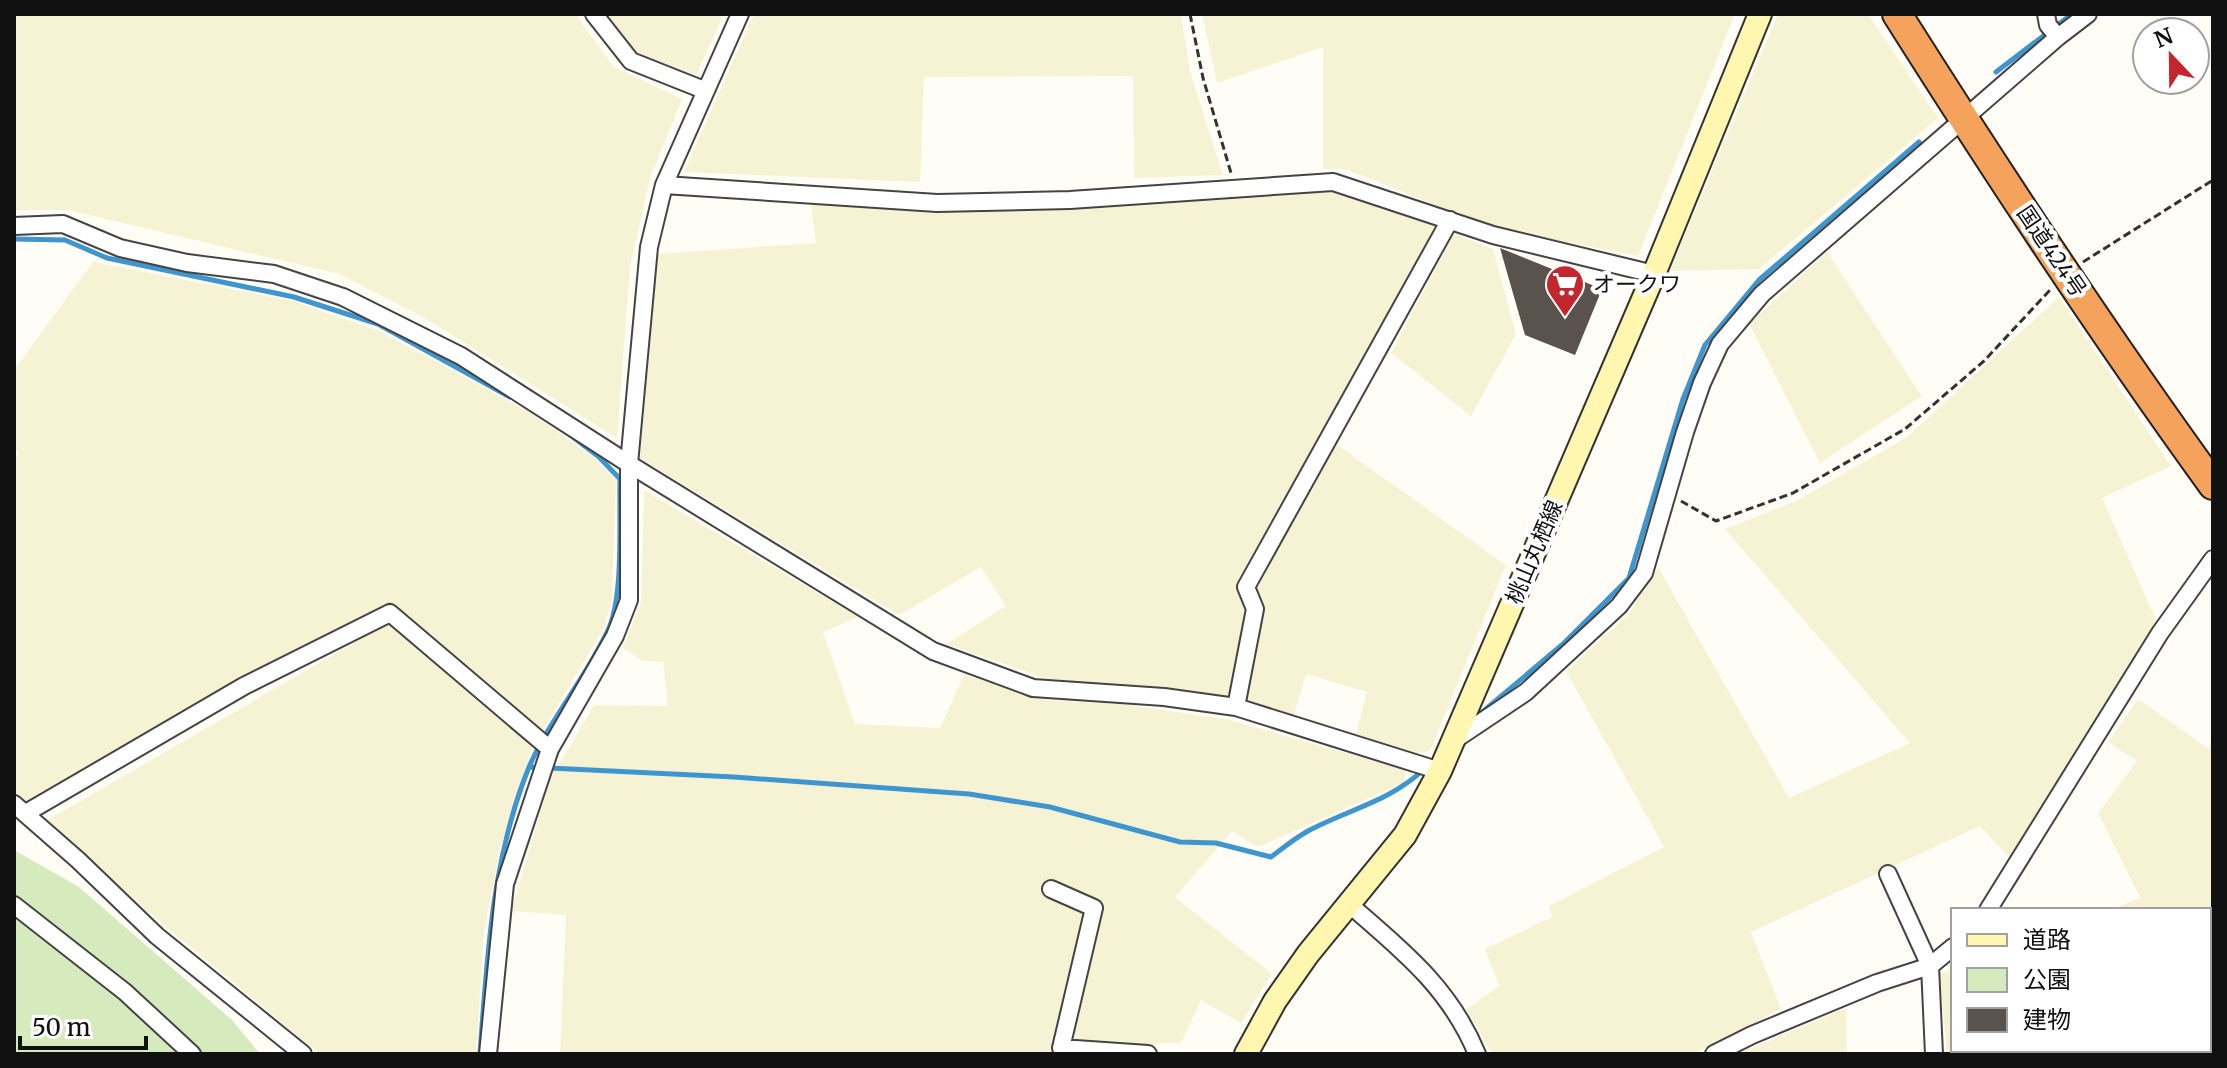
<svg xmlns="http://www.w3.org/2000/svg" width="2227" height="1068" viewBox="0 0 2227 1068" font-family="Merriweather,'Noto Sans JP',serif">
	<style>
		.farmland { fill: #f6f3d4 }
		.green { fill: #d5ebbd }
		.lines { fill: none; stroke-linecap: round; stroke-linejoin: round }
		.stream { stroke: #3f96cf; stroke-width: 5 }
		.building { fill: #5a524d }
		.street-casing { stroke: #444; stroke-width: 20 }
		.secondary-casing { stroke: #333; stroke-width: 26 }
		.highway-casing { stroke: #222; stroke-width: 32 }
		.path { stroke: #333; stroke-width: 3; stroke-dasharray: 8 4; stroke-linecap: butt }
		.street { stroke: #fff; stroke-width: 16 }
		.secondary { stroke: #fff6b0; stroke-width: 22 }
		.highway { stroke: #f5a25d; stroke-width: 28 }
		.labels { text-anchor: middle; stroke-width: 8; stroke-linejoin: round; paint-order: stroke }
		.street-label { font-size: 22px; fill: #111; stroke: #fff }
		.poi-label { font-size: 22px; fill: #111; stroke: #fff; text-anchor: start }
	</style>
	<rect width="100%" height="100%" fill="#fffdf5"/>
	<!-- farmland -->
	<path class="farmland" d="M14,14H575L614,67L682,99L650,178L630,267L617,438L423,317L339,274L68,210H14Z
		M602,14H724L696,75L630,52Z
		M754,14H1181L1190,71L1223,175L1134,178L1133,76L924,77L920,182L684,172Z
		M1202,14H1735L1638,256L1493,228L1345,169H1323V47L1217,83Z
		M1778,14H1868L1938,118L1759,269L1670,271Z
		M1340,189L1439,226L1237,585L1248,612L1231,701L1045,678L946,644L1006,606L981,567L899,615L640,458L658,254L816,243L810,199L989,210Z
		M1454,234L1493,249L1516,334L1471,416L1391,353Z
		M1827,252L1922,396L1820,463L1749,324Z
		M93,262L293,301L379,331L529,412L593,457L616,480L612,599L604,628L541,733L393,605L234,681L27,803L14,794V459L19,454L14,448V370Z
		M2059,297L2171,466L2102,498L2157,622L2009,857L1980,826L1751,932L1781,1009L1694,1054H1492L1466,1010L1499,986L1485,949L1552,917L1549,906L1664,847L1566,671L1628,615L1658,567L1789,798L1910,743L1725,529L1798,500L1907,437Z
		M1336,444L1506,565L1430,751L1414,754L1356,734L1367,692L1306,674L1293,719L1243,701L1253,587Z
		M644,490L858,617L823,632L855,724L940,728L964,675L1048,700L1123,704L1230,720L1405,770V782L1258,847L1232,831L1175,897L1272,974L1241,1023L1201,1000L1181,1043H1157L1154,1054H560L566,915L511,911L550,780L594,705L668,706L663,662L643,661L623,648L641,602Z
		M388,623L533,743L500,848L484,933L476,1054H320L159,921L46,821Z
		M2138,699L2209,749L2213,724V1054H1947L1940,974L1953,969V1050H2209V910H2110L2140,898L2098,813L2137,761L2108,742Z
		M1846,1008L1847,1054H1738Z"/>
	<!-- green -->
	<path class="green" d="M14,850L79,887L232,1020L260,1054H14Z"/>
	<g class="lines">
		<!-- stream -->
		<path class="stream" d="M1996,72L2072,14
			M14,239L65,240L107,258L294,297L378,324L510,397
			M1480,714L1563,644L1629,578L1683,399L1705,345L1759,280L1919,142
			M529,767L734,777L969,794L1050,807L1180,842L1216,843L1271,857C1283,848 1295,838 1308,831C1347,810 1391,801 1424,769
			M480,1054C487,958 492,858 529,767C550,719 586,678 608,630C624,597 619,519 620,479L599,457L569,434"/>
	</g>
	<!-- building -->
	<path class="building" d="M1500,248L1602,289L1575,355L1525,335Z"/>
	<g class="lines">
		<!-- street casing -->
		<g class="street-casing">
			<path id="street" d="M594,14L631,61L704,90
				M2046,14L2048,25L2058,37
				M664,185L937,203L1070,200L1333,182L1493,235L1654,274
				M14,226L63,224L120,248L187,263L274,274L343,297L461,356L629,464L933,651L1033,688L1164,697L1236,707L1440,771
				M1236,707L1255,609L1246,587L1450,220
				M1453,741L1526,692L1619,606L1644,573L1685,432L1702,383L1720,344L1762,294L2058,37L2088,14
				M14,804L78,860L157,936L303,1054
				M26,813L244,686L390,613L550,749
				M1888,874L1930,966L1934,1054
				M1051,889L1094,908L1061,1048L1148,1054
				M14,905L125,992L192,1054
				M1350,905C1402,950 1450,988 1477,1054
				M1988,910L2160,633L2213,559
				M488,1054L505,884L550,749L615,636L629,600V464L649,247L664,185L740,14
				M1714,1054L1752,1035L1877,983L1930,966L1953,947"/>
		</g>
		<!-- secondary casing -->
		<g class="secondary-casing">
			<path id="secondary" d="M1246,1054L1275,1001L1308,954L1405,835L1440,771L1654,274L1760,14"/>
		</g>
		<!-- highway casing -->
		<g class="highway-casing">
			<path id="highway" d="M1897,14C1998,174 2102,332 2213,485"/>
		</g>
		<!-- path -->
		<path class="path" d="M1190,14L1203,78L1231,173
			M2083,262L2213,180
			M1681,501L1716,521L1793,493L1905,429L1984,361L2050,290"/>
		<!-- street -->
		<use href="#street" class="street"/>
		<!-- secondary -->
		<use href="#secondary" class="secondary"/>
		<!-- highway -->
		<use href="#highway" class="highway"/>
	</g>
	<!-- icons -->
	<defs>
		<g id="supermarket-pin" transform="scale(2)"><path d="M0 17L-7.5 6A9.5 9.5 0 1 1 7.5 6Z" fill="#c4262e" stroke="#fff"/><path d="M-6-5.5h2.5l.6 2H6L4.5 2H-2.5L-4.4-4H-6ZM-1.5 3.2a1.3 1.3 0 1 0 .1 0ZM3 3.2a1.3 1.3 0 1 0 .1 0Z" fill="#fff"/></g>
	</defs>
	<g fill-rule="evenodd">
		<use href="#supermarket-pin" x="1565" y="284"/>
	</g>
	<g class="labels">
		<!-- street labels -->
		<g class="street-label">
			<text transform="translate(2052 251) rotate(56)" y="8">国道424号</text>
			<text transform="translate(1534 552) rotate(-67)" y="8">桃山丸栖線</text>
		</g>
		<!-- poi labels -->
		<g class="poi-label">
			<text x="1593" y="292">オークワ</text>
		</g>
	</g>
	<!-- border -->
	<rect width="2227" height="1068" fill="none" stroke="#111111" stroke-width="32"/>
	<!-- legend -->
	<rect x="1951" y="908" width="260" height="144" fill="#ffffff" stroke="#a0a0a0" stroke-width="2"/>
	<rect x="1967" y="934" width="40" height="12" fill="#fff6b0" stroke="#a0a0a0" stroke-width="2"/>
	<text x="2023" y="948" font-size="24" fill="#111111">道路</text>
	<rect x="1967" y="968" width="40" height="24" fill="#d5ebbd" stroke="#a0a0a0" stroke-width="2"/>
	<text x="2023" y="988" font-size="24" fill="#111111">公園</text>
	<rect x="1967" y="1008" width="40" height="24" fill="#5a524d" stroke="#a0a0a0" stroke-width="2"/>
	<text x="2023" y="1028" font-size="24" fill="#111111">建物</text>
	<!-- north arrow -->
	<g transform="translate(2171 56) rotate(338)"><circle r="38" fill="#ffffff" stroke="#a0a0a0" stroke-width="2"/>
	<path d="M0-6L14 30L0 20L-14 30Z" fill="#c4262e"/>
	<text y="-12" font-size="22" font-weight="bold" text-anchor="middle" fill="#111111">N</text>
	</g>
	<!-- scale -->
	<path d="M20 1036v12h126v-12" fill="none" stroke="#111111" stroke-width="4"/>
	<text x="32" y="1036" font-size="24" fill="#111111" stroke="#ffffff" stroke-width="6" paint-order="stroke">50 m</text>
</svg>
